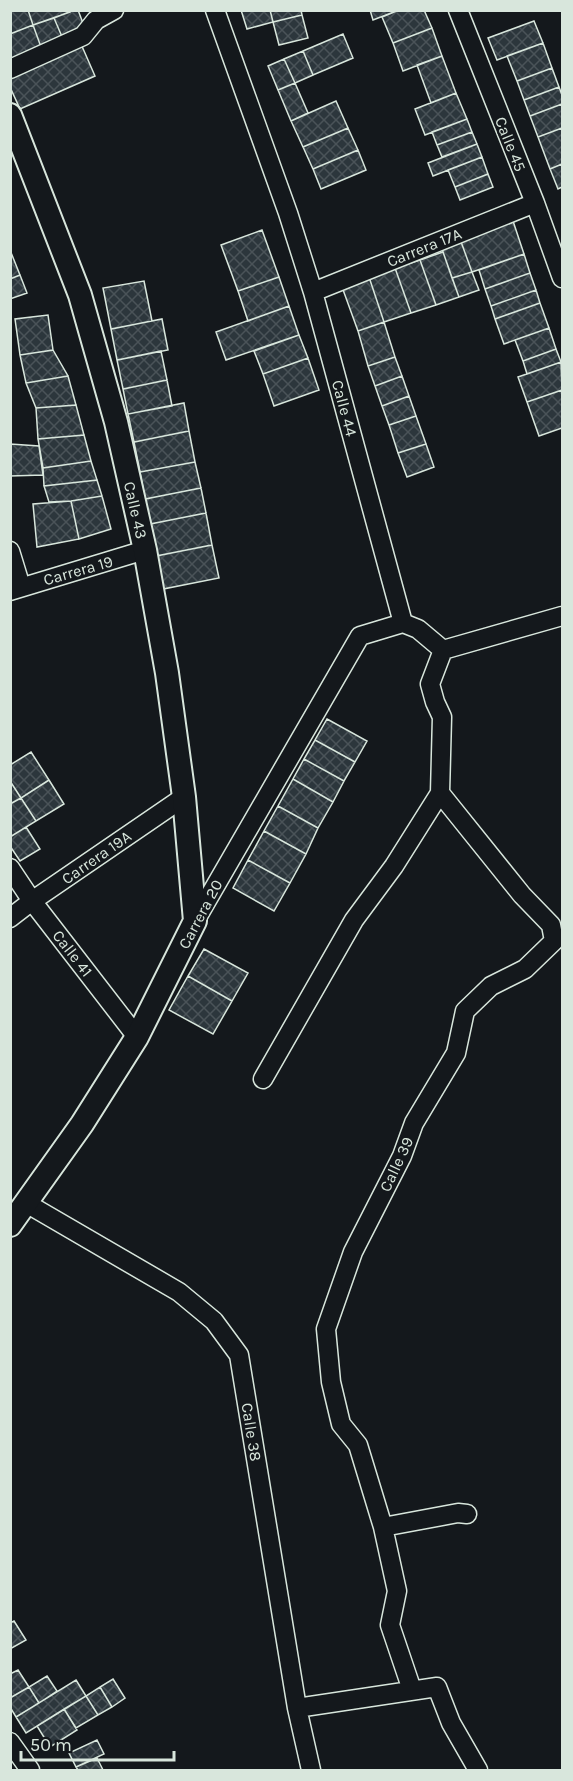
<svg xmlns="http://www.w3.org/2000/svg" width="573" height="1781" viewBox="0 0 573 1781" font-family="Karla,sans-serif">
	<style>
		.building { fill: url(#building-cross-hatch); stroke: #d8e6dc; stroke-width: 1.5 }
		.lines { fill: none; stroke-linecap: round; stroke-linejoin: round }
		.minor-casing { stroke: #d8e6dc; stroke-width: 21 }
		.tertiary-casing { stroke: #d8e6dc; stroke-width: 26 }
		.minor { stroke: #14181c; stroke-width: 18 }
		.tertiary { stroke: #14181c; stroke-width: 22 }
		.labels { text-anchor: middle; stroke-width: 4.5; stroke-linejoin: round; paint-order: stroke }
		.street-label { font-size: 16px; fill: #d8e6dc; stroke: #14181c }
	</style>
	<defs>
		<pattern id="building-cross-hatch" width="8" height="8" patternUnits="userSpaceOnUse" patternTransform="scale(1.5)"><rect width="8" height="8" fill="#2c363c"/><path d="M0 0l8 8M0 8l8-8" fill="none" stroke="#4a5358"/></pattern>
	</defs>
	<rect width="100%" height="100%" fill="#14181c"/>
	<!-- building -->
	<path class="building" d="M10,10H28L33,25L10,34Z
		M28,10H69L70,12L33,25Z
		M74,10H78L86,31L63,39L54,18Z
		M241,10H270L273,22L247,29Z
		M270,10H301L302,15L273,22Z
		M370,10H399L373,20Z
		M399,10H424L432,28L393,43L382,17Z
		M302,15L308,38L279,45L273,22Z
		M54,18L63,39L41,47L33,25Z
		M534,21L543,43L497,60L488,38Z
		M33,25L41,47L10,59V34Z
		M432,28L442,56L403,71L393,43Z
		M343,34L353,58L313,75L303,51Z
		M543,43L552,68L517,81L507,56Z
		M81,44L95,76L20,109L10,87V75Z
		M303,51L313,75L295,83L284,59Z
		M442,56L456,93L431,103L417,65Z
		M284,59L295,83L278,90L268,66Z
		M552,68L559,87L524,100L517,81Z
		M295,83L308,113L291,121L278,90Z
		M559,87L562,95V104L530,116L524,100Z
		M456,93L467,119L425,135L415,109Z
		M336,101L348,128L303,147L291,121Z
		M562,104V128L538,137L530,116Z
		M467,119L472,132L437,145L432,132Z
		M348,128L358,150L313,169L303,147Z
		M562,128V164L550,169L538,137Z
		M472,132L477,144L442,157L437,145Z
		M477,144L482,157L433,176L428,163Z
		M358,150L366,170L321,189L313,169Z
		M482,157L488,174L455,187L448,170Z
		M562,164V187L558,189L550,169Z
		M488,174L493,187L460,200L455,187Z
		M513,221L524,254L472,272L460,239Z
		M262,230L279,277L238,291L221,245Z
		M460,239L472,272L452,278L441,246Z
		M10,250L20,275L10,279Z
		M443,252L459,297L436,305L420,260Z
		M524,254L530,273L485,289L479,270Z
		M420,260L436,305L411,313L395,268Z
		M395,268L411,313L384,322L369,277Z
		M472,272L479,290L459,297L452,278Z
		M530,273L536,290L491,306L485,289Z
		M20,275L27,293L10,299V279Z
		M279,277L289,306L248,321L238,291Z
		M369,277L384,322L358,331L342,287Z
		M144,281L152,321L111,329L103,288Z
		M536,290L540,303L495,319L491,306Z
		M540,303L549,328L504,344L495,319Z
		M289,306L299,335L226,360L216,332Z
		M48,315L53,350L20,355L15,319Z
		M162,319L168,350L117,360L111,329Z
		M384,322L395,357L368,366L358,331Z
		M549,328L556,349L523,361L515,340Z
		M299,335L308,358L263,374L254,351Z
		M556,349L561,362L527,374L523,361Z
		M53,350L68,376L26,383L20,355Z
		M161,351L167,380L123,389L117,360Z
		M395,357L402,376L375,386L368,366Z
		M308,358L319,390L274,406L263,374Z
		M561,362L562,390L527,402L518,377Z
		M68,376L76,405L36,408L26,383Z
		M402,376L409,396L382,406L375,386Z
		M167,380L172,406L128,414L123,389Z
		M562,390V428L539,436L527,402Z
		M409,396L416,416L389,425L382,406Z
		M184,403L189,431L134,442L128,414Z
		M76,405L84,435L38,439L36,408Z
		M416,416L426,444L398,453L389,425Z
		M189,431L195,462L140,472L134,442Z
		M84,435L91,461L43,468L38,439Z
		M10,444L39,446L43,475L10,476Z
		M426,444L434,467L407,477L398,453Z
		M91,461L97,480L44,486L43,468Z
		M195,462L201,488L145,499L140,472Z
		M97,480L102,496L71,501L49,502L44,486Z
		M201,488L206,513L150,524L145,499Z
		M102,496L111,529L79,539L71,501Z
		M71,501L79,539L37,547L33,504Z
		M206,513L212,545L156,556L150,524Z
		M212,545L219,578L163,589L156,556Z
		M327,719L367,741L355,762L315,740Z
		M315,740L355,762L344,781L304,759Z
		M31,752L49,780L21,798L10,781V765Z
		M304,759L344,781L333,802L293,779Z
		M293,779L333,802L318,828L278,806Z
		M49,780L64,804L36,821L21,798Z
		M10,781L21,798L10,804Z
		M21,798L36,821L10,837V804Z
		M278,806L318,828L306,854L264,831Z
		M26,827L40,849L20,861L10,846V837Z
		M264,831L306,854L290,883L248,860Z
		M248,860L290,883L274,911L233,888Z
		M204,949L248,973L232,1001L188,976Z
		M188,976L232,1001L213,1034L169,1010Z
		M14,1621L26,1640L10,1649V1623Z
		M18,1670L29,1687L10,1698V1674Z
		M47,1676L57,1691L39,1703L29,1687Z
		M113,1679L125,1698L112,1707L100,1687Z
		M76,1680L86,1696L26,1733L16,1717Z
		M29,1687L39,1703L16,1717L10,1707V1698Z
		M100,1687L112,1707L98,1715L86,1696Z
		M86,1696L98,1715L76,1728L64,1709Z
		M64,1709L77,1730L50,1747L37,1726Z
		M97,1740L104,1754L76,1767L69,1753Z
		M97,1758L103,1770H78L76,1767Z"/>
	<g class="lines">
		<!-- minor casing -->
		<g class="minor-casing">
			<path id="minor" d="M215,10L288,213L313,292L403,623
				M458,10L535,203L562,278
				M10,69L83,36L96,20L114,10
				M313,292L535,203
				M10,551L21,587
				M10,591L145,550
				M443,650L562,616
				M10,868L32,901L137,1037
				M10,918L32,901L184,797
				M195,921L360,636L403,623
				M263,1079L354,920L394,866L440,793L442,717L435,702L430,684L443,650L418,629L403,623
				M26,1203L179,1292L214,1321L239,1355L297,1708L311,1770
				M383,1527L458,1513L467,1514
				M412,1690L390,1625L397,1591L383,1527L358,1445L341,1424L331,1382L326,1329L353,1252L402,1156L414,1123L456,1053L465,1011L491,986L525,969L554,941L551,925L522,895L440,793
				M297,1708L437,1687L451,1723L478,1770
				M10,1742L30,1770"/>
		</g>
		<!-- tertiary casing -->
		<g class="tertiary-casing">
			<path id="tertiary" d="M10,115L80,295L116,422L145,550L167,673L184,797L195,921L137,1037L82,1124L10,1225"/>
		</g>
		<!-- minor -->
		<use href="#minor" class="minor"/>
		<!-- tertiary -->
		<use href="#tertiary" class="tertiary"/>
	</g>
	<g class="labels">
		<!-- street labels -->
		<g class="street-label">
			<text transform="translate(511 144) rotate(68)" y="6">Calle 45</text>
			<text transform="translate(424 247) rotate(-22)" y="6">Carrera 17A</text>
			<text transform="translate(345 408) rotate(75)" y="6">Calle 44</text>
			<text transform="translate(136 510) rotate(77)" y="6">Calle 43</text>
			<text transform="translate(78 570) rotate(-16)" y="6">Carrera 19</text>
			<text transform="translate(96 857) rotate(-35)" y="6">Carrera 19A</text>
			<text transform="translate(200 914) rotate(-62)" y="6">Carrera 20</text>
			<text transform="translate(73 953) rotate(52)" y="6">Calle 41</text>
			<text transform="translate(396 1164) rotate(-65)" y="6">Calle 39</text>
			<text transform="translate(252 1432) rotate(81)" y="6">Calle 38</text>
		</g>
	</g>
	<!-- border -->
	<rect width="573" height="1781" fill="none" stroke="#d8e6dc" stroke-width="24"/>
	<!-- scale -->
	<path d="M21 1751v9h153v-9" fill="none" stroke="#d8e6dc" stroke-width="3"/>
	<text x="30" y="1751" font-size="18" fill="#d8e6dc" stroke="#14181c" stroke-width="4.5" paint-order="stroke">50 m</text>
</svg>
